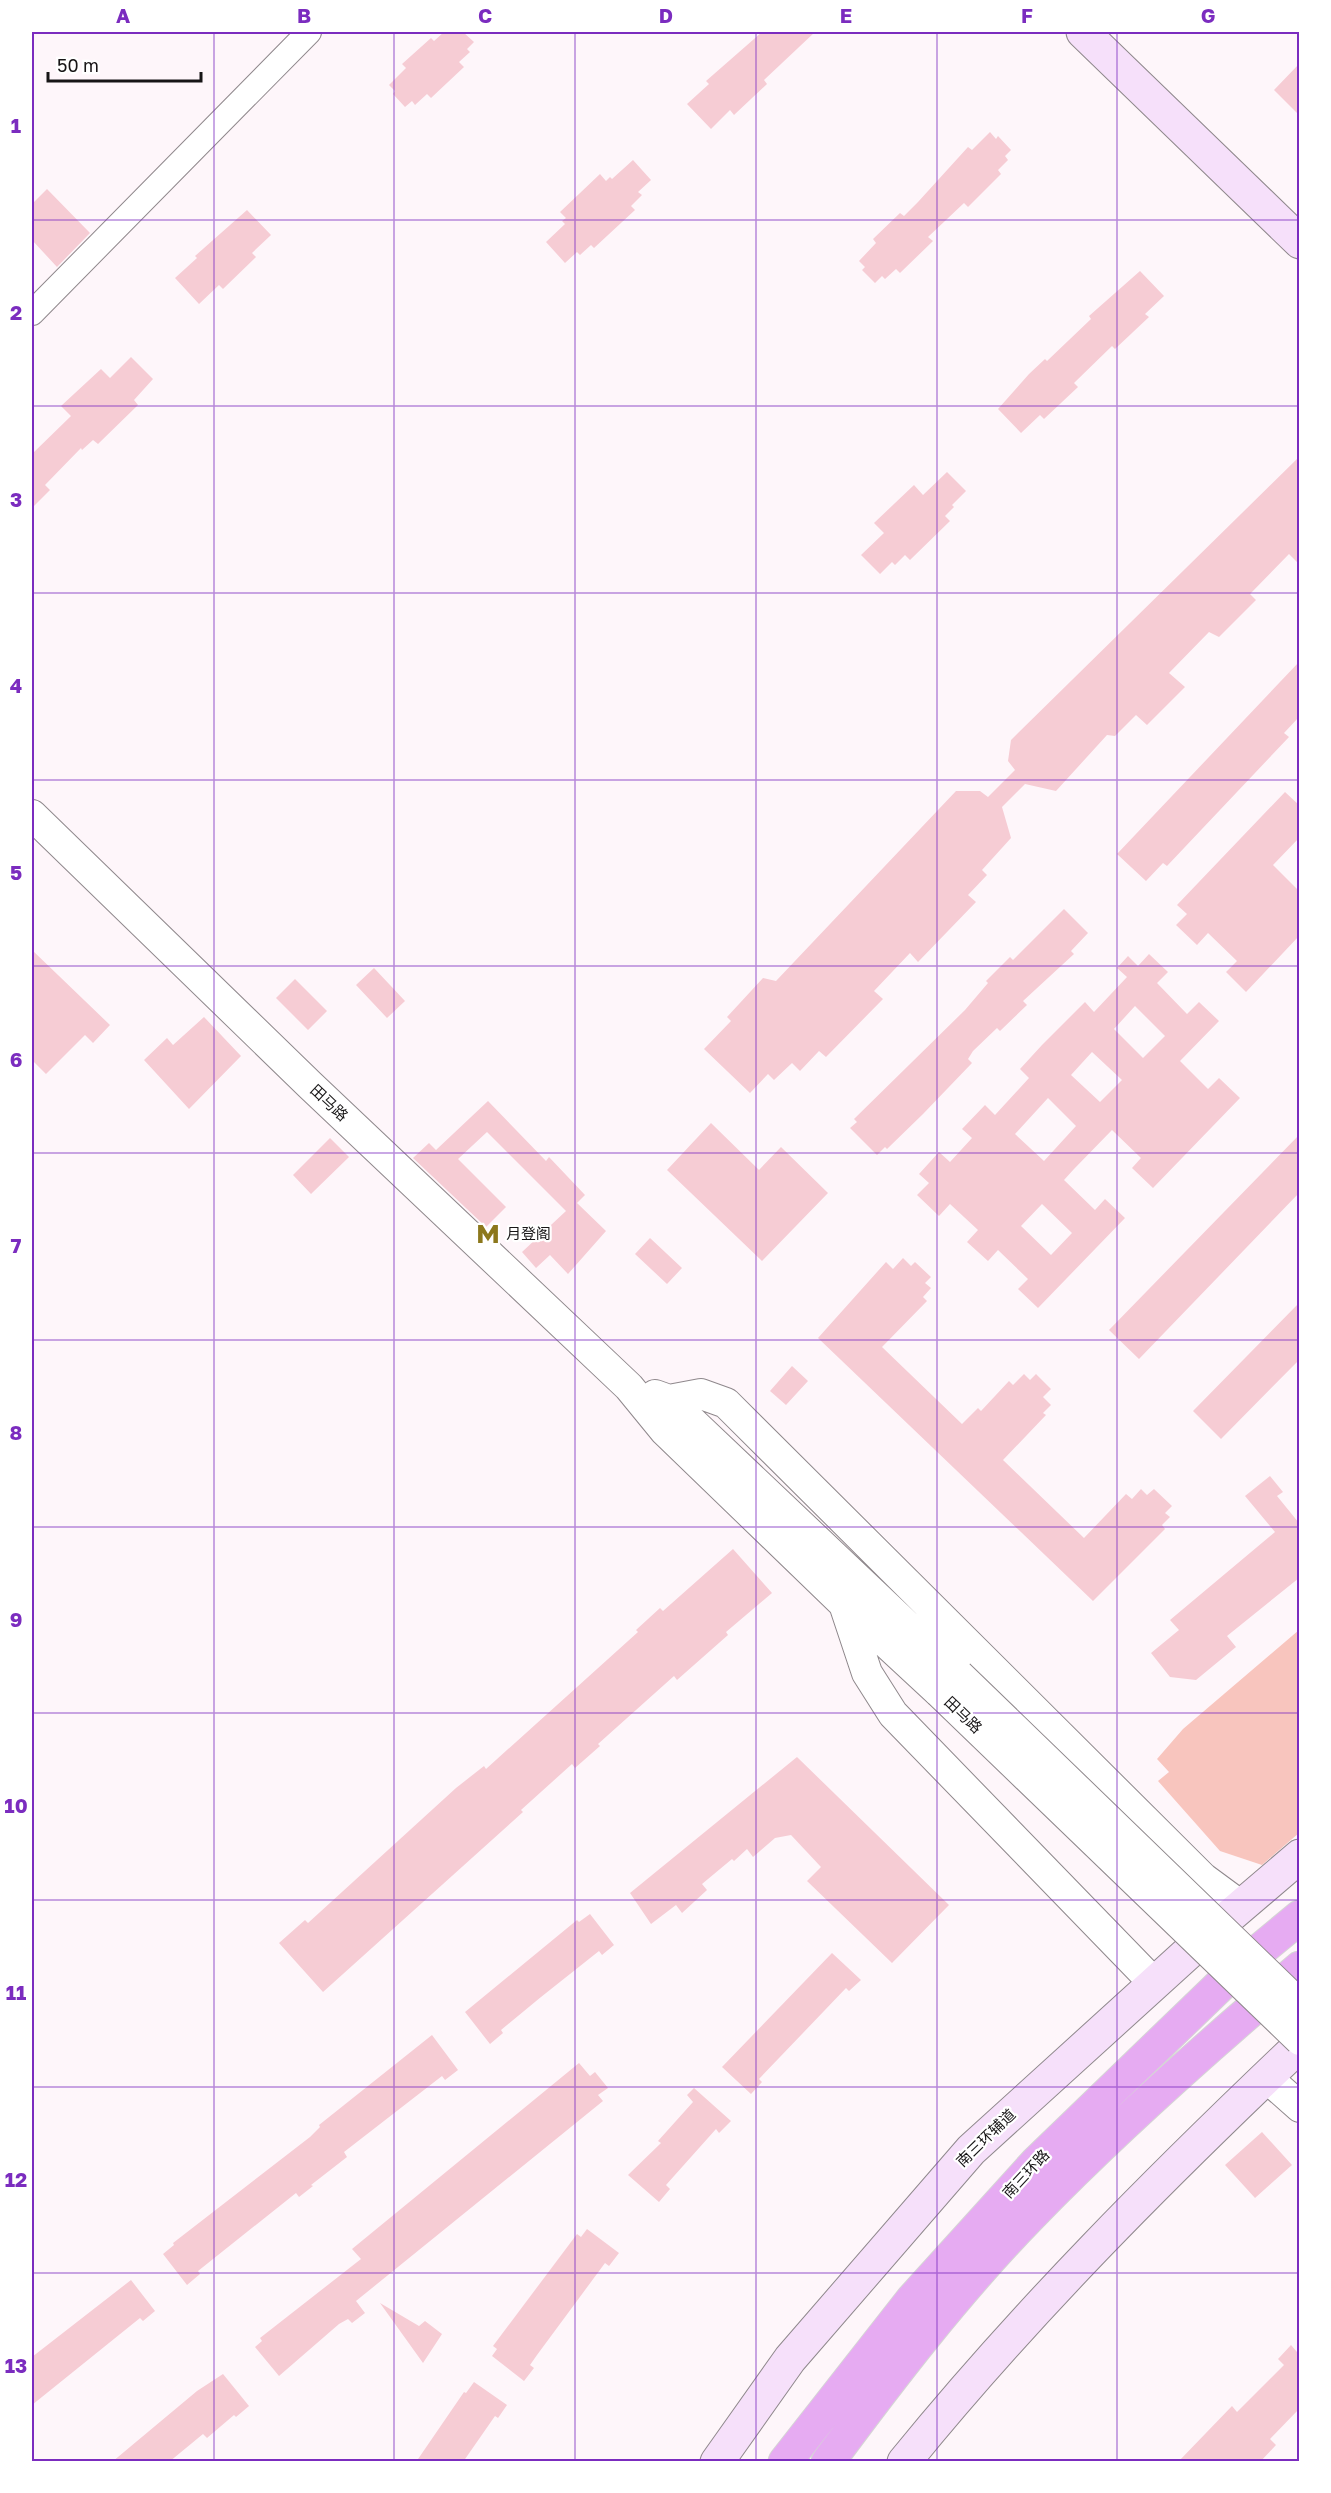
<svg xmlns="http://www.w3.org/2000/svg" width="1331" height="2493" viewBox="0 0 1331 2493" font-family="'Golos Text','Noto Sans SC',sans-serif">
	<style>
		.green { fill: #f8c5be }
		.building { fill: #f6ccd4; fill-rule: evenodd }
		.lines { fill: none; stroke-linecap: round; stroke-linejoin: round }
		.minor-casing { stroke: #8f888c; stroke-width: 26 }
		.tertiary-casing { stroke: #8f888c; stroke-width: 32 }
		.secondary-casing { stroke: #8f888c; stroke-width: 35 }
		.trunk-casing { stroke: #d5d5d5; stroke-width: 35 }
		.minor { stroke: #fff; stroke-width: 24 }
		.tertiary { stroke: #fff; stroke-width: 30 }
		.secondary { stroke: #f6e0fa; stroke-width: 33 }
		.trunk { stroke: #e6abf2; stroke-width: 33 }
		.tertiary-bridge-casing { stroke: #8f888c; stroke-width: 32; stroke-linecap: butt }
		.tertiary-bridge { stroke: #fff; stroke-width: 30 }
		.grid { fill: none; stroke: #7b2cbf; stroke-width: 1.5; stroke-opacity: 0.55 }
		.labels { text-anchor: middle; stroke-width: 4.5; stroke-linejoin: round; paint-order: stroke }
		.street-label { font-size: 15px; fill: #171516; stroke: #fff }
		.poi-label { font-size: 15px; fill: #171516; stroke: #fff; text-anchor: start }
		.neatline { fill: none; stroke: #7b2cbf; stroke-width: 2 }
		.grid-label { font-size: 20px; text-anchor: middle; font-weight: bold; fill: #7b2cbf }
	</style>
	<rect width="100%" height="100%" fill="#fef6fa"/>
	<!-- green -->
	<path class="green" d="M1299,1630V1833L1262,1865L1220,1851L1158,1781L1169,1772L1157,1759L1183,1729Z"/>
	<!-- building -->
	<path class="building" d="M444,32H463L474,42L467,49L470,52L459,62L464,67L431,98L427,94L415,105L412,101L405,107L393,94L395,91L389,85L406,68L402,64L431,38L434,41Z
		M762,32H815L764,80L767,84L734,115L730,110L711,129L687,104L709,84L706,81Z
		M1299,64V115L1274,90Z
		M990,132L996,139L998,136L1011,150L1005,156L1008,160L998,170L1001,174L968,207L964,203L928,237L933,241L900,273L896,269L885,279L882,276L875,283L862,270L865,267L859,261L876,243L873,239L900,213L904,216L918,202L968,147L972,150Z
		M633,160L651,180L638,192L642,195L631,206L635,210L594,248L591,245L580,255L577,252L565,263L546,242L565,224L562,221L566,218L560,212L600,174L606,181L610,177L612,179Z
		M47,189L90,233L57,267L32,240V204Z
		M247,210L271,235L252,253L256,257L223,289L219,285L199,304L175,278L197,258L195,256Z
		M1140,271L1164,296L1145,314L1149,317L1115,349L1112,346L1074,383L1078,387L1044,419L1040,415L1021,433L998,409L1029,374L1045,359L1047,361L1091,319L1089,316Z
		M131,357L153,379L134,400L138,405L98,444L93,440L82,450L81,448L45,485L50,490L32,508V454L71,416L61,406L101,369L110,378Z
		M1299,457V564L1289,554L1250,594L1256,600L1219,637L1209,632L1169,673L1185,687L1147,725L1136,715L1115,736L1107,735L1056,791L1025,784L1002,807L1011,838L982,870L987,875L968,895L976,902L918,962L910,953L874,991L883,999L826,1057L819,1051L800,1071L792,1063L774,1080L768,1074L750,1093L704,1049L731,1021L727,1017L763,978L776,981L956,791H980L988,797L1015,770L1008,761L1011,740Z
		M947,472L966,491L952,505L954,507L945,516L950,521L910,560L905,555L895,565L892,562L880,574L861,555L884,533L874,523L914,485L923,495Z
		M1299,662V717L1284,733L1289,737L1167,866L1163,863L1146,881L1117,854Z
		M1285,792L1299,805V838L1273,865L1299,891V936L1246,992L1226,972L1237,961L1208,933L1197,945L1176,925L1187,914L1177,905Z
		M1064,909L1088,933L1071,951L1074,954L1023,1001L1027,1005L1000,1031L997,1028L973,1051L968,1059L972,1063L923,1114L887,1149L885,1147L877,1155L850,1128L857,1122L854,1119L965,1010L988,983L986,981L1010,957L1013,960Z
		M32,950L110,1025L93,1043L85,1035L46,1074L32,1060Z
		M1149,954L1168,972L1157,983L1187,1014L1199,1002L1219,1021L1180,1061L1208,1089L1219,1078L1240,1098L1153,1188L1132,1168L1141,1158L1112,1130L1074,1169L1064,1180L1095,1210L1105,1199L1125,1218L1038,1308L1018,1289L1028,1279L998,1250L988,1261L967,1242L978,1230L950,1204L939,1216L917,1195L929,1183L919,1174L939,1152L950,1162L972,1138L962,1129L985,1105L995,1115L1029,1078L1020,1069L1042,1045L1085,1002L1094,1012L1127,977L1117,968L1128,956L1138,966ZM1135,1006L1165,1036L1143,1058L1114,1029ZM1092,1052L1122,1080L1100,1102L1071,1075ZM1048,1098L1076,1126L1044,1161L1015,1134ZM1042,1204L1072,1233L1051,1255L1021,1226Z
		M374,968L405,1001L387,1018L356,985Z
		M295,979L327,1011L308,1030L276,998Z
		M204,1017L241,1056L189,1109L144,1060L167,1038L173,1045Z
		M488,1101L546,1161L549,1157L585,1195L577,1203L606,1231L568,1274L550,1255L536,1268L522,1252L566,1211L487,1132L458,1159L506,1207L486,1227L413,1158L429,1143L436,1150Z
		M711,1123L759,1170L781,1147L828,1193L762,1261L667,1170Z
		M1299,1135V1193L1139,1359L1109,1330Z
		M330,1138L349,1157L311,1194L293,1175Z
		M650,1238L682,1268L667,1284L635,1254Z
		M903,1258L911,1266L915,1262L931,1277L925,1283L931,1288L923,1297L927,1301L882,1347L962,1424L978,1408L981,1411L1009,1381L1013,1385L1024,1374L1030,1380L1036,1374L1051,1389L1043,1397L1051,1405L1043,1413L1046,1415L1003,1460L1084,1538L1126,1494L1132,1499L1141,1489L1147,1495L1154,1489L1172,1506L1165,1513L1170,1517L1162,1525L1165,1529L1093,1601L818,1338L886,1262L893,1269Z
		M1299,1303V1360L1221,1439L1193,1411Z
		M792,1366L808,1381L786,1405L770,1391Z
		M1270,1476L1283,1492L1277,1496L1299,1523V1578L1227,1636L1236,1647L1196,1680L1170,1677L1151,1653L1179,1630L1170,1620L1275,1532L1245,1496Z
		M733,1549L772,1593L726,1632L728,1635L677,1680L674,1676L598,1744L600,1746L575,1768L572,1764L521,1810L523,1812L323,1992L279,1943L305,1920L308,1923L456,1788L484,1766L486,1769L638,1632L636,1630L660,1608L663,1611Z
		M797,1757L949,1905L892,1963L807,1881L821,1867L791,1835L775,1838L753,1857L747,1849L734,1861L732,1859L702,1884L707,1890L682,1913L676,1905L651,1924L630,1893Z
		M590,1914L614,1945L602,1955L599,1951L541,1997L501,2030L503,2033L490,2044L465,2012L577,1920L579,1922Z
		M832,1953L861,1980L849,1991L846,1988L759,2079L762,2082L751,2094L722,2067Z
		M432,2035L458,2070L445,2080L442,2076L344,2152L347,2157L311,2185L313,2186L299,2197L296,2193L198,2271L200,2274L187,2285L163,2254L174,2245L173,2243L310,2137L320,2127L319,2125Z
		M579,2063L590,2076L595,2072L608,2088L598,2095L603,2101L356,2301L365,2313L352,2323L348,2319L339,2324L279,2376L255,2347L262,2341L260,2338L361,2259L352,2249Z
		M694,2088L731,2121L719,2133L716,2129L666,2185L670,2189L659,2202L628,2175L661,2143L658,2141L693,2102L687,2095Z
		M1262,2132L1292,2165L1255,2198L1225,2165Z
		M587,2229L619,2253L609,2266L605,2263L537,2355L530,2365L534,2368L524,2381L492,2356L497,2349L493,2346L577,2234L581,2237Z
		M131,2280L155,2311L143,2321L140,2318L32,2405V2357Z
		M380,2303L419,2326L425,2321L442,2334L423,2363Z
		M1291,2345L1297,2352L1299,2349V2409L1270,2439L1276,2445L1260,2462H1178L1232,2406L1237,2412L1284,2365L1278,2359Z
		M223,2374L249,2406L236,2417L234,2415L207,2438L203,2434L169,2462H112L197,2391Z
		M474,2382L507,2405L498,2418L495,2416L463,2462H416L464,2392L466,2393Z"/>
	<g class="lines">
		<!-- minor casing -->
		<g class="minor-casing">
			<path id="minor" d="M32,313L309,32"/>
		</g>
		<!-- tertiary casing -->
		<g class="tertiary-casing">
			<path id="tertiary" d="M32,815L310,1085L629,1387L665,1431L844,1604L939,1692
				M655,1395L669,1400L959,1675
				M669,1400L701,1394L726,1403L1203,1878L1241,1906
				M845,1607L867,1673L893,1714L1154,1983
				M1266,2077L1300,2107"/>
		</g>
		<!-- secondary casing -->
		<g class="secondary-casing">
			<path id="secondary" d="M1083,32L1300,242
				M717,2462L790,2359L971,2150L1211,1932L1300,1856
				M904,2462C1025,2313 1161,2177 1300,2045"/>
		</g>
		<!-- trunk casing -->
		<g class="trunk-casing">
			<path id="trunk" d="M785,2462L912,2300L1037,2162L1236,1970L1300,1917
				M828,2462C891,2377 956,2292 1029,2217C1114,2129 1207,2047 1300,1968"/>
		</g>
		<!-- minor -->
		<use href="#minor" class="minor"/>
		<!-- tertiary -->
		<use href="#tertiary" class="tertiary"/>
		<!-- secondary -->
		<use href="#secondary" class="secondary"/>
		<!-- trunk -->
		<use href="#trunk" class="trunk"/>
		<!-- tertiary-bridge casing -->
		<g class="tertiary-bridge-casing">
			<path id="tertiary-bridge" d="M959,1675L1300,2005
				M939,1692L1300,2040"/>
		</g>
		<!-- tertiary-bridge -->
		<use href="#tertiary-bridge" class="tertiary-bridge"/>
	</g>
	<!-- grid -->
	<path class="grid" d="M214,32V2462M394,32V2462M575,32V2462M756,32V2462M937,32V2462M1117,32V2462M32,220H1300M32,406H1300M32,593H1300M32,780H1300M32,966H1300M32,1153H1300M32,1340H1300M32,1527H1300M32,1713H1300M32,1900H1300M32,2087H1300M32,2273H1300"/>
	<!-- icons -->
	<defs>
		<g id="metro-bare" transform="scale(1.8)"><path d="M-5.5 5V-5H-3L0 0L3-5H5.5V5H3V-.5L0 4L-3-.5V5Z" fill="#8c781c" stroke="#fff" stroke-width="2.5" paint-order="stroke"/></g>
	</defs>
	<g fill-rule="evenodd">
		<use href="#metro-bare" x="488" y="1234"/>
	</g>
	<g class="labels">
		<!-- street labels -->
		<g class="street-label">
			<text transform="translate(329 1103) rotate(43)" y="5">田马路</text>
			<text transform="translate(963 1715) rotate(44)" y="5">田马路</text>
			<text transform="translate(986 2138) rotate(-44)" y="5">南三环辅道</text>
			<text transform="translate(1026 2174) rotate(-47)" y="5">南三环路</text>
		</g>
		<!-- poi labels -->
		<g class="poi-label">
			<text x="506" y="1239">月登阁</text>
		</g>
	</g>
	<!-- border -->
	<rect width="1331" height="2493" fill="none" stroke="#ffffff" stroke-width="66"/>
	<!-- scale -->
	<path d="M48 72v9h153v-9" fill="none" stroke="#171516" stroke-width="3"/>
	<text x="57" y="72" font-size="18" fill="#171516" stroke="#ffffff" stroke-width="4.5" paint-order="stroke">50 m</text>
	<rect x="33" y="33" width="1265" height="2427" class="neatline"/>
	<g class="grid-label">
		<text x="123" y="23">A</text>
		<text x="304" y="23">B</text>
		<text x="485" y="23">C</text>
		<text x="666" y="23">D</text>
		<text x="846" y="23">E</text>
		<text x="1027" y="23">F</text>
		<text x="1208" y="23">G</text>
		<text x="16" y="133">1</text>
		<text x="16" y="320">2</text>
		<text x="16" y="507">3</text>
		<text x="16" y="693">4</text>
		<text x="16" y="880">5</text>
		<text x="16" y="1067">6</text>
		<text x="16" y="1253">7</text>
		<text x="16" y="1440">8</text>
		<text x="16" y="1627">9</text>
		<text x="16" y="1813">10</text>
		<text x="16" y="2000">11</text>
		<text x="16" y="2187">12</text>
		<text x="16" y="2373">13</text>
	</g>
</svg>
